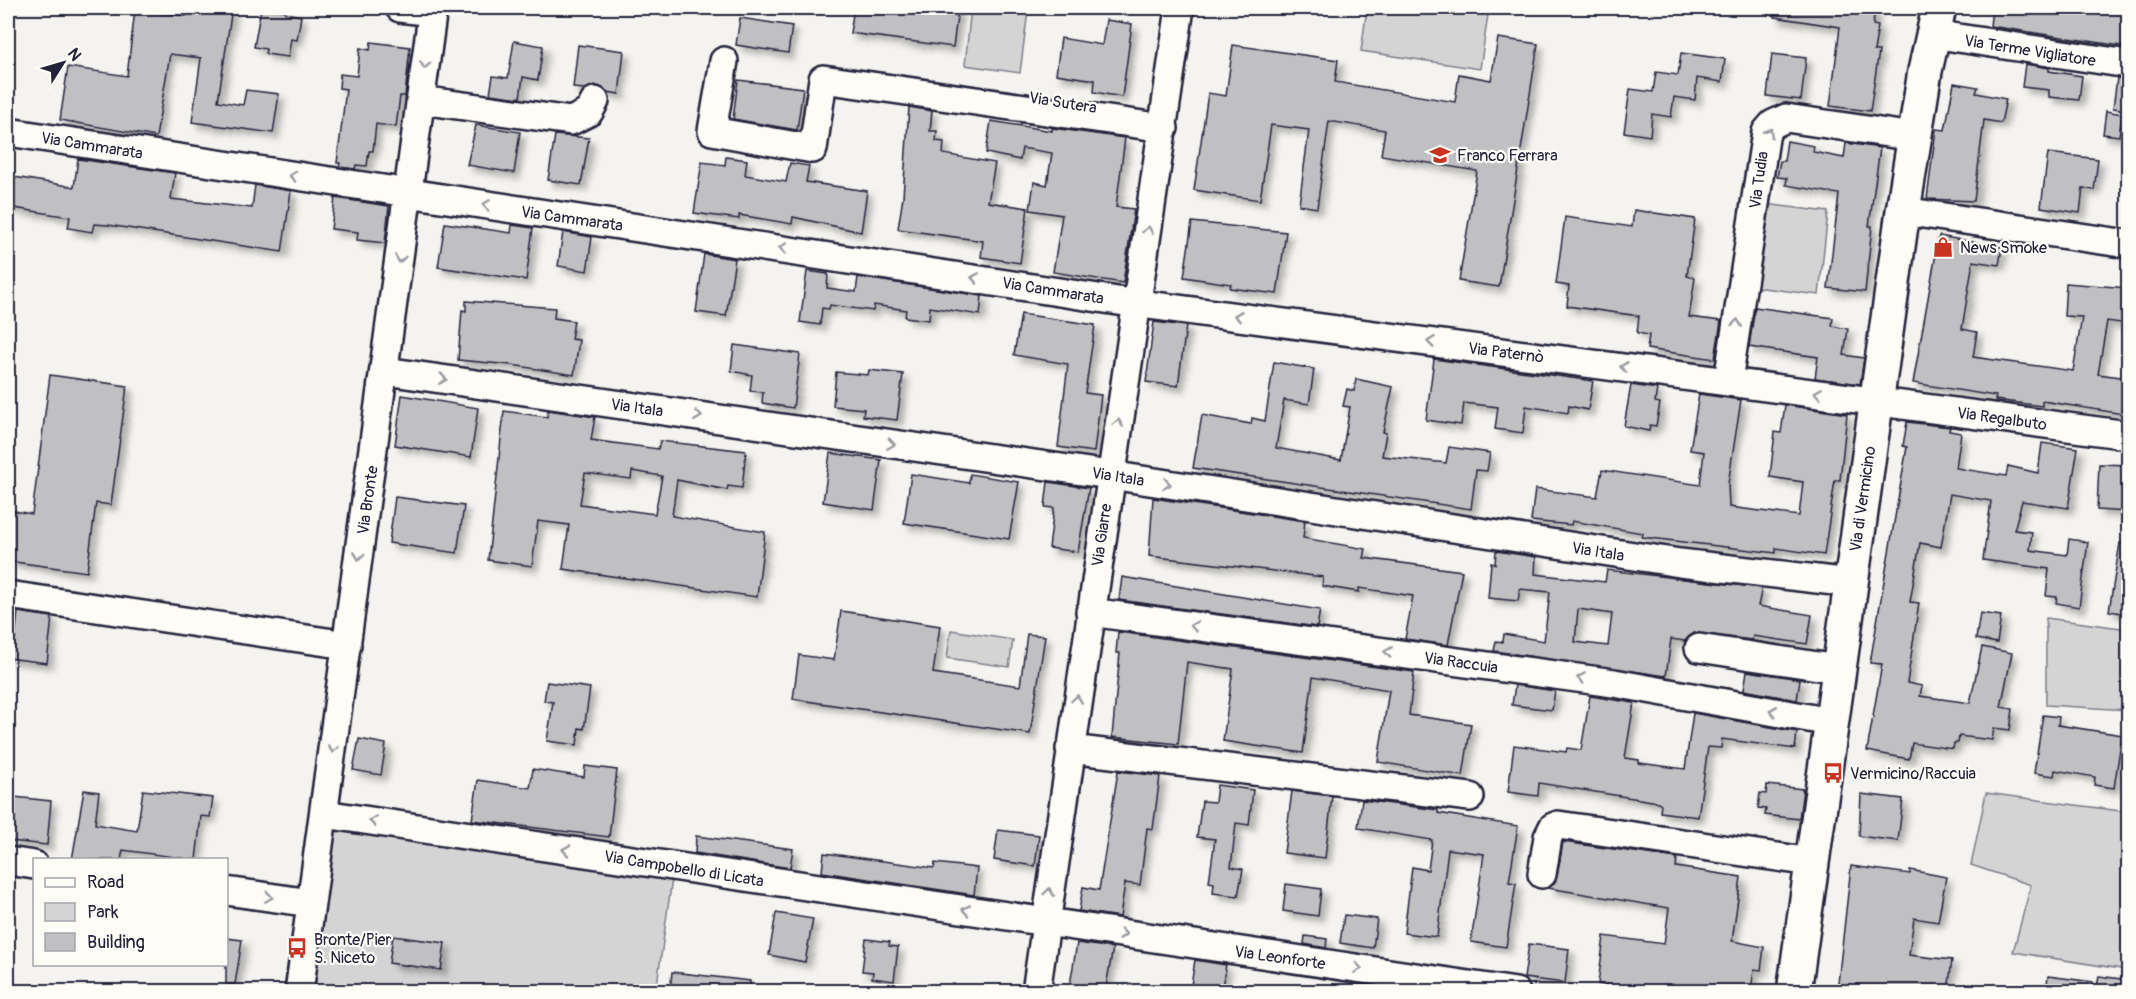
<svg xmlns="http://www.w3.org/2000/svg" width="2136" height="999" viewBox="0 0 2136 999" font-family="Pangolin,sans-serif">
	<style>
		.green { fill: #d5d4d5; stroke: #7c7b88; stroke-width: 1.5 }
		.building { fill: #c0bfc2; stroke: #22223b; stroke-width: 1.5; fill-rule: evenodd; filter: url(#shadow) }
		.lines { fill: none; stroke-linecap: round; stroke-linejoin: round }
		.minor-casing { stroke: #22223b; stroke-width: 32 }
		.major-casing { stroke: #22223b; stroke-width: 38 }
		.minor { stroke: #fdfcf7; stroke-width: 27 }
		.major { stroke: #fdfcf7; stroke-width: 33 }
		.oneway { stroke: #9a9aa2 }
		.labels { text-anchor: middle; stroke-width: 4.5; stroke-linejoin: round; paint-order: stroke }
		.street-label { font-size: 16px; fill: #22223b; stroke: #fdfcf7 }
		.poi-label { font-size: 16px; fill: #22223b; stroke: #fdfcf7; text-anchor: start }
	</style>
	<defs>
		<filter id="shadow"><feDropShadow dx="5.5" dy="5.5" stdDeviation="3" flood-color="#0004"/></filter>
	</defs>
	<rect width="100%" height="100%" fill="#f4f3ef"/>
	<filter id="ink" filterUnits="userSpaceOnUse"><feTurbulence type="fractalNoise" baseFrequency=".0167" numOctaves="2"/><feDisplacementMap in="SourceGraphic" scale="12" xChannelSelector="R" yChannelSelector="G"/><feConvolveMatrix kernelMatrix="1 2 1 2 8 2 1 2 1" color-interpolation-filters="sRGB"/></filter>
	<g filter="url(#ink)">
		<!-- green -->
		<path class="green" d="M971,8H1005L1028,11L1020,73L965,65Z
			M1367,8H1489L1480,69L1361,51Z
			M1765,204L1828,212L1819,295L1755,287Z
			M2046,618L2128,629V710L2046,705Z
			M951,630L1013,640L1009,667L947,658Z
			M1986,793L2128,812V970L2013,952L2031,885L1971,865Z
			M330,828L672,879L656,991L315,992Z"/>
		<!-- building -->
		<path class="building" d="M188,8H232L218,101L243,105L246,90L279,94L273,133L192,122L201,58L170,54L156,137L60,120L68,67L127,76L135,10L186,16Z
			M261,8L285,10V13L301,16L297,40L291,39L288,57L265,54L266,49L254,47Z
			M854,8L958,9L953,47L850,33Z
			M1776,8H1875L1873,25L1878,26L1874,51H1879L1870,111L1830,106L1840,27L1775,17Z
			M1992,8H2128V47L1990,26Z
			M740,18L792,26L788,53L736,45Z
			M1106,20L1132,24L1122,97L1094,92L1095,80L1056,74L1061,38L1102,45Z
			M1498,38L1538,44L1499,287L1459,281L1477,171L1381,155L1385,130L1329,121L1317,208L1299,205L1309,130L1271,125L1260,200L1194,190L1208,93L1226,96L1233,45L1338,60L1335,82L1455,102L1459,74L1491,80Z
			M514,41L543,46L538,80L523,77L520,98L490,94L493,76L508,78Z
			M371,42L410,47L405,96H400L396,127L376,124L373,151H369L367,166L356,165L355,169L339,167L340,163H337L346,89L339,88L340,74L357,76L360,48L370,50Z
			M578,45L624,51L619,94L608,92L595,85L585,89L573,88Z
			M1681,53L1725,59L1722,82L1697,78L1695,100L1674,97L1671,117L1652,114L1650,136L1624,132L1630,89L1653,92L1656,72L1678,75Z
			M1772,54L1806,58L1801,100L1767,96Z
			M2025,64L2049,68V71L2082,76L2079,100L2049,97V90L2022,87Z
			M2117,78L2128,79V110L2113,108Z
			M738,80L803,88L797,130L733,119Z
			M1954,83L1978,87L1976,93L2006,99L2001,123L1984,120L1974,201L1927,199L1936,129L1945,130Z
			M909,107L932,111L930,131H937L936,141L944,142L943,154L995,163L988,202L1028,208L1020,263L981,257L983,241L898,229L903,197Z
			M2106,111L2122,114L2119,136L2103,134Z
			M991,121L1052,131V128L1125,138L1116,207L1134,209L1123,283L1053,272L1062,215L1030,210L1034,182L1047,185L1052,153L1022,148L1020,160L986,153Z
			M476,125L520,132L514,173L467,165Z
			M555,135L589,138L581,185L548,180Z
			M1787,141L1814,146L1813,152L1844,158L1846,143L1880,148L1869,226H1872L1865,292L1828,288L1839,194L1786,185L1787,178L1777,177L1780,161H1784Z
			M2048,153L2098,159L2094,190L2083,188L2080,213L2041,207Z
			M726,157L747,160L745,175L786,182L790,163L809,166L806,182L867,191L861,232L793,217L792,224L739,215V219L694,213L702,162L725,165Z
			M78,159L175,173L171,199L252,208L255,185L291,191L282,252L108,225L94,224L92,232L68,228L70,217L8,207V176L74,187Z
			M335,198L389,206L385,243L357,240L358,232L331,229Z
			M1634,210L1695,219L1687,276L1695,278L1689,317L1721,321L1715,359L1647,349L1649,335L1637,333L1639,316L1567,306L1569,286L1556,284L1565,217L1632,227Z
			M1192,222L1286,232L1277,294L1230,288L1231,284L1184,277Z
			M445,223L511,233L512,225L533,228L526,280L438,267Z
			M563,232L592,237L587,271L558,266Z
			M1939,236L2002,247L1999,265L1973,261L1962,329L1977,332L1973,357L2073,371L2082,317L2064,316L2066,283L2128,288V324L2107,321L2098,374L2128,378L2123,414L2042,401V406L1995,400L1996,396L1913,383Z
			M704,254L735,259L726,316L696,312Z
			M807,271L828,274L827,288L856,292L858,277L982,296L980,315L930,307L929,320L905,317L906,310L874,305L873,311L830,305L829,309L822,308L820,325L800,322Z
			M466,301L555,308L554,318L574,321L571,339L579,340L574,375L512,365L458,360L462,310L466,311Z
			M1755,307L1833,318L1832,326L1848,329L1844,355L1864,358L1860,384L1815,378L1818,357L1749,347Z
			M1021,314L1095,325L1085,393L1101,395L1094,452L1058,447L1068,364L1014,355Z
			M1154,322L1186,326L1178,386L1146,382Z
			M734,345L800,354L793,408L762,403L763,392L750,391L752,375L731,371Z
			M1434,359L1593,381L1588,410L1569,406L1568,413L1526,406L1523,433L1495,429L1498,407L1464,403L1461,425L1426,420Z
			M1274,362L1314,369L1309,404L1284,400L1276,448L1341,460L1350,407L1343,406L1347,389L1354,391L1356,379L1393,387L1383,432L1386,433L1382,456L1446,463L1449,447L1490,453L1487,471L1476,470L1471,509L1193,468L1202,415L1251,424L1252,418L1265,421Z
			M869,370L903,374L897,420L863,416L864,409L833,406L836,372L868,375Z
			M50,375L127,386L111,505L96,503L87,572L8,561V510L32,514Z
			M1631,385L1657,389L1655,402L1660,403L1656,426L1650,425L1649,431L1624,426Z
			M1699,394L1741,400L1728,484L1729,507L1799,516L1803,482L1770,477L1775,432L1781,433L1785,405L1847,414L1840,480H1835L1824,555L1776,548V553L1642,537L1643,533L1572,521L1571,525L1531,521L1535,489L1597,497L1602,470L1700,485L1704,452L1690,450Z
			M402,395L478,408L471,457L395,445Z
			M548,410L595,417L591,440L658,449L660,441L746,451L742,488L728,486L727,490L677,480L672,516L765,532L757,597L563,569L569,525L538,521L532,566L488,560L504,411L547,417ZM632,471L662,476L655,514L580,504L585,473L631,479Z
			M1907,422L1950,427L1949,431L1961,433L1956,468L2006,476L2008,466L2038,473L2042,443L2078,448L2068,508L2022,501L2014,530L2032,532L2030,550L2067,555L2069,539L2088,542L2079,607L2056,603L2057,597L2046,596L2049,569L1983,560L1991,501L1950,494L1941,547L1920,543L1910,602L1919,603L1907,683L1922,686L1920,696L1970,703L1982,647L2012,653L2001,707L2013,709L2010,730L1994,728L1992,740L1959,736L1958,743H1954L1953,749L1912,743L1909,759L1867,751L1882,664L1870,663L1907,447L1903,446Z
			M830,453L881,460L874,510L823,502Z
			M2099,464L2128,465V512L2097,510Z
			M911,474L969,483L970,474L1019,482L1009,539L904,523Z
			M1048,482L1089,488L1078,552L1049,548L1054,508L1045,507Z
			M395,497L464,506L457,553L389,543Z
			M1153,498L1305,521L1303,538L1366,549L1364,558L1462,571L1448,645L1405,639L1413,596L1359,588V592L1322,586L1323,577L1149,556Z
			M2120,543L2128,544V614L2109,611Z
			M1496,551L1536,557L1535,574L1605,582L1607,570L1762,588L1758,606L1812,615L1807,644L1753,636L1752,640L1694,633L1685,641L1671,639L1666,676L1494,651L1496,641L1503,642L1504,634L1544,641L1550,592L1520,589L1518,601L1488,598L1491,563L1495,564ZM1578,609L1612,614L1608,646L1575,642Z
			M1122,577L1320,610L1317,627L1119,600Z
			M841,611L940,626L933,673L1020,686L1027,634L1045,636L1030,734L793,699L799,655L834,660Z
			M18,612L52,617L47,663L8,658V637L15,638Z
			M1980,613L2001,616L1997,643L1976,639Z
			M1118,632L1414,672L1409,715L1471,724L1463,776L1378,762L1389,690L1313,677L1303,753L1223,741L1233,669L1187,662L1178,744L1112,737L1120,653H1116Z
			M1747,671L1800,679L1797,700L1744,690Z
			M547,682L590,688L584,729L579,728L577,745L547,741L553,702L544,701Z
			M1515,685L1555,691L1552,710L1512,705Z
			M1590,696L1634,703L1625,758L1639,760V763L1685,769L1693,713L1797,732L1795,749L1722,739L1721,748L1708,747L1698,817L1660,812L1661,804L1658,802L1539,783L1538,796L1508,792L1514,745L1566,752L1567,748L1581,750Z
			M2043,715L2059,717L2058,725L2122,735L2114,788L2094,785L2095,777L2055,770L2054,776L2034,773Z
			M359,739L386,744L381,775L353,770Z
			M585,766L617,770L609,837L472,820L478,780L530,788L533,769L584,777Z
			M1118,771L1160,776L1153,829L1147,828L1140,885L1125,883L1120,917L1079,911L1083,887L1099,890Z
			M1217,785L1253,790L1249,825L1236,823L1231,867L1243,869L1238,896L1213,893L1214,883L1209,882L1215,839L1197,837L1202,801L1215,802Z
			M1767,785L1803,789L1799,819L1765,815L1766,809L1758,808L1760,793L1766,794Z
			M84,790L99,792L95,824L137,831L143,790L213,798L210,817L201,816L196,860L123,850L121,860H72Z
			M1292,791L1332,796L1325,858L1284,853Z
			M1861,794L1903,799L1898,841L1859,836Z
			M14,797L51,801L47,845L10,841Z
			M1362,800L1438,810V813L1518,826L1509,882L1516,883L1506,947L1471,942L1484,854L1448,849L1437,937L1404,933L1412,867L1428,870L1432,840L1358,828Z
			M998,830L1039,835L1035,866L994,860Z
			M696,836L793,849L790,868L695,853Z
			M1563,842L1677,858L1676,867L1741,877L1732,941L1764,947L1761,970L1754,969L1751,992H1652L1598,984L1604,936L1664,944L1669,908L1548,888L1557,877Z
			M824,853L934,868L935,863L977,868L974,895L822,872Z
			M1851,866L1910,874V870L1946,877L1938,922L1914,918L1909,955L1952,960L1948,992L1902,989V992H1837Z
			M1286,884L1321,889L1318,916L1283,911Z
			M776,913L813,919L805,962L769,955Z
			M1344,915L1377,919L1373,948L1340,943Z
			M393,936L445,943L441,970L389,963Z
			M1305,936L1327,939L1326,948L1304,944Z
			M226,938L242,940L235,984H226Z
			M866,939L890,942L889,946L898,947L894,981L872,978L873,972L862,971Z
			M1077,943L1113,948L1105,992H1072L1073,986L1070,985Z
			M1529,944L1569,949L1565,983L1524,978Z
			M1195,960L1226,965L1221,992H1190Z
			M672,972L750,981V992H670Z
			M2048,976L2093,982L2092,992H2046Z
			M2099,976L2128,980V992H2096Z"/>
		<g class="lines">
			<!-- minor casing -->
			<g class="minor-casing">
				<path id="minor" d="M400,8L432,12
					M1932,34L2128,64
					M724,61L712,131L813,149L823,79L1164,128
					M421,100L571,121L589,112L595,101
					M8,132L1118,301L2128,435
					M1903,211L2128,244
					M385,371L1110,475L1680,563L1851,583
					M1728,381L1766,132L1773,124L1786,118L1914,137
					M8,595L347,645
					M1090,612L1614,683L1831,722
					M1699,648L1838,669
					M1070,749L1470,797
					M324,814L1516,992
					M8,861L34,865
					M1542,874L1548,837L1553,827L1558,825L1812,862
					M226,891L311,903
					M299,992L433,8
					M1036,992L1180,8"/>
			</g>
			<!-- major casing -->
			<g class="major-casing">
				<path id="major" d="M1794,992L1903,211L1925,71L1939,8"/>
			</g>
			<!-- minor -->
			<use href="#minor" class="minor"/>
			<!-- major -->
			<use href="#major" class="major"/>
		</g>
		<!-- one-way arrows -->
		<defs><path id="oneway-chevron" d="M-2-3.5L2.5 0L-2 3.5" fill="none" stroke-width="1.6" stroke-linecap="round" stroke-linejoin="round" transform="scale(1.5)"/></defs>
		<g class="oneway">
			<use href="#oneway-chevron" transform="translate(425 65) rotate(97)"/>
			<use href="#oneway-chevron" transform="translate(1769 132) rotate(-58)"/>
			<use href="#oneway-chevron" transform="translate(293 176) rotate(-171)"/>
			<use href="#oneway-chevron" transform="translate(486 205) rotate(-172)"/>
			<use href="#oneway-chevron" transform="translate(1148 230) rotate(-81)"/>
			<use href="#oneway-chevron" transform="translate(783 248) rotate(-172)"/>
			<use href="#oneway-chevron" transform="translate(400 259) rotate(98)"/>
			<use href="#oneway-chevron" transform="translate(975 278) rotate(-171)"/>
			<use href="#oneway-chevron" transform="translate(1238 316) rotate(-173)"/>
			<use href="#oneway-chevron" transform="translate(1737 323) rotate(-82)"/>
			<use href="#oneway-chevron" transform="translate(1431 342) rotate(-173)"/>
			<use href="#oneway-chevron" transform="translate(1624 367) rotate(-173)"/>
			<use href="#oneway-chevron" transform="translate(443 379) rotate(8)"/>
			<use href="#oneway-chevron" transform="translate(1818 393) rotate(-172)"/>
			<use href="#oneway-chevron" transform="translate(698 416) rotate(8)"/>
			<use href="#oneway-chevron" transform="translate(1118 423) rotate(-81)"/>
			<use href="#oneway-chevron" transform="translate(891 444) rotate(8)"/>
			<use href="#oneway-chevron" transform="translate(1167 484) rotate(9)"/>
			<use href="#oneway-chevron" transform="translate(359 556) rotate(98)"/>
			<use href="#oneway-chevron" transform="translate(1194 626) rotate(-172)"/>
			<use href="#oneway-chevron" transform="translate(1388 652) rotate(-172)"/>
			<use href="#oneway-chevron" transform="translate(1581 678) rotate(-172)"/>
			<use href="#oneway-chevron" transform="translate(1077 699) rotate(-82)"/>
			<use href="#oneway-chevron" transform="translate(1773 711) rotate(-170)"/>
			<use href="#oneway-chevron" transform="translate(333 749) rotate(98)"/>
			<use href="#oneway-chevron" transform="translate(373 821) rotate(-171)"/>
			<use href="#oneway-chevron" transform="translate(566 850) rotate(-171)"/>
			<use href="#oneway-chevron" transform="translate(1049 892) rotate(-82)"/>
			<use href="#oneway-chevron" transform="translate(269 897) rotate(8)"/>
			<use href="#oneway-chevron" transform="translate(966 910) rotate(-171)"/>
			<use href="#oneway-chevron" transform="translate(1123 934) rotate(8)"/>
			<use href="#oneway-chevron" transform="translate(1358 968) rotate(8)"/>
		</g>
	</g>
	<!-- icons -->
	<defs>
		<g id="school-bare" transform="scale(1.62)"><path d="M0-5L7-2L0 1L-7-2ZM-4 1L0 2.5L4 1V4Q0 6-4 4Z" fill="#c8321e" stroke="#fdfcf7" stroke-width="2.5" paint-order="stroke"/></g>
		<g id="shop-bare" transform="scale(1.62)"><path d="M-5-2.5h2.3a2.7 3.5 0 0 1 5.4 0H5L5.5 6h-11ZM-1.5-2.5h3a1.5 2.3 0 0 0-3 0Z" fill="#c8321e" stroke="#fdfcf7" stroke-width="2.5" paint-order="stroke"/></g>
		<g id="bus-bare" transform="scale(1.62)"><path d="M-5-6H5V4H4V6H2V4H-2V6H-4V4H-5ZM-3.5-4V0h7V-4ZM-3.5 1.2v1.5H-2V1.2ZM2 1.2v1.5H3.5V1.2Z" fill="#c8321e" stroke="#fdfcf7" stroke-width="2.5" paint-order="stroke"/></g>
	</defs>
	<g fill-rule="evenodd">
		<use href="#school-bare" x="1440" y="155"/>
		<use href="#shop-bare" x="1943" y="247"/>
		<use href="#bus-bare" x="1833" y="773"/>
		<use href="#bus-bare" x="297" y="948"/>
	</g>
	<g class="labels">
		<!-- street labels -->
		<g class="street-label">
			<text transform="translate(2030 50) rotate(9)" y="6">Via Terme Vigliatore</text>
			<text transform="translate(1063 102) rotate(9)" y="6">Via Sutera</text>
			<text transform="translate(92 145) rotate(9)" y="6">Via Cammarata</text>
			<text transform="translate(1758 180) rotate(-82)" y="6">Via Tudia</text>
			<text transform="translate(572 218) rotate(8)" y="6">Via Cammarata</text>
			<text transform="translate(1053 290) rotate(9)" y="6">Via Cammarata</text>
			<text transform="translate(1506 352) rotate(7)" y="6">Via Paternò</text>
			<text transform="translate(637 407) rotate(8)" y="6">Via Itala</text>
			<text transform="translate(2002 418) rotate(8)" y="6">Via Regalbuto</text>
			<text transform="translate(1118 476) rotate(9)" y="6">Via Itala</text>
			<text transform="translate(1862 499) rotate(-82)" y="6">Via di Vermicino</text>
			<text transform="translate(367 500) rotate(-82)" y="6">Via Bronte</text>
			<text transform="translate(1101 535) rotate(-82)" y="6">Via Giarre</text>
			<text transform="translate(1598 551) rotate(9)" y="6">Via Itala</text>
			<text transform="translate(1461 662) rotate(8)" y="6">Via Raccuia</text>
			<text transform="translate(684 868) rotate(9)" y="6">Via Campobello di Licata</text>
			<text transform="translate(1280 957) rotate(8)" y="6">Via Leonforte</text>
		</g>
		<!-- poi labels -->
		<g class="poi-label">
			<text x="1457" y="161">Franco Ferrara</text>
			<text x="1960" y="253">News Smoke</text>
			<text x="1850" y="779">Vermicino/Raccuia</text>
			<text x="314" y="945">Bronte/Pier<tspan x="314" dy="18">S. Niceto</tspan></text>
		</g>
	</g>
	<!-- margin -->
	<rect width="2136" height="999" fill="none" stroke="#fdfcf7" stroke-width="30"/>
	<rect x="15" y="15" width="2106" height="969" fill="none" stroke="#22223b" stroke-width="2" filter="url(#ink)"/>
	<!-- legend -->
	<rect x="33" y="858" width="195" height="108" fill="#fdfcf7" stroke="#a5a5ac" stroke-width="1.5"/>
	<rect x="45" y="878" width="30" height="9" fill="#fdfcf7" stroke="#a5a5ac" stroke-width="1.5"/>
	<text x="87" y="888" font-size="18" fill="#22223b">Road</text>
	<rect x="45" y="903" width="30" height="18" fill="#d5d4d5" stroke="#a5a5ac" stroke-width="1.5"/>
	<text x="87" y="918" font-size="18" fill="#22223b">Park</text>
	<rect x="45" y="933" width="30" height="18" fill="#c0bfc2" stroke="#a5a5ac" stroke-width="1.5"/>
	<text x="87" y="948" font-size="18" fill="#22223b">Building</text>
	<!-- north arrow -->
	<g transform="translate(63 63) rotate(53)" stroke="#fdfcf7" stroke-width="4.5" paint-order="stroke">
	<path d="M0-4.5L10 22L0 15L-10 22Z" fill="#22223b"/>
	<text y="-9" font-size="16" font-weight="bold" text-anchor="middle" fill="#22223b">N</text>
	</g>
</svg>
